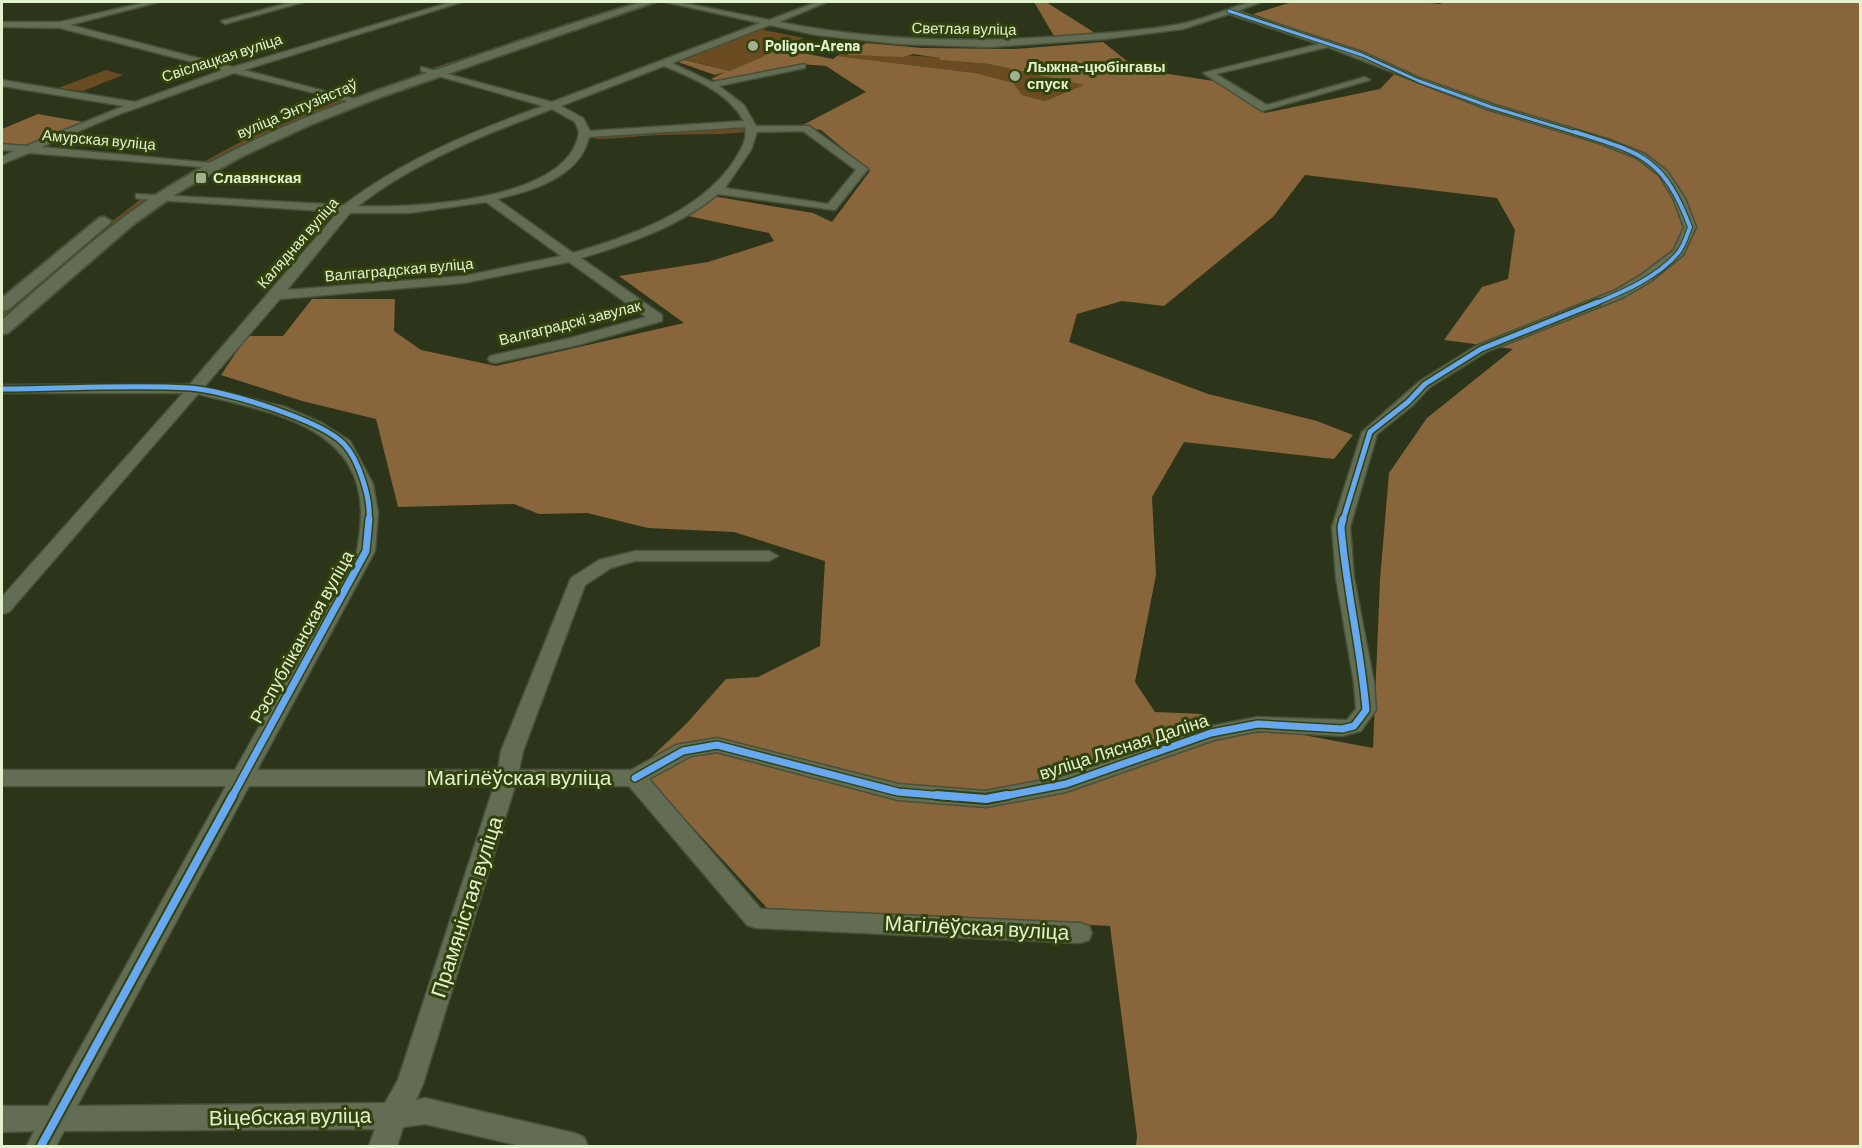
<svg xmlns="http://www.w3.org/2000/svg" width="1862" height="1148" viewBox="0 0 1862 1148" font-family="Barlow,sans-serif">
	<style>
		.green { fill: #6b4b21 }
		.forest { fill: #88653a; fill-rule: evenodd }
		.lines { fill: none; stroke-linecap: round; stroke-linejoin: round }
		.minor-casing { stroke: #475039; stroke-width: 3 }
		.tertiary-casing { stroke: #475039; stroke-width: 4 }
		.minor { fill: #636d54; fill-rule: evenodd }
		.tertiary { fill: #636d54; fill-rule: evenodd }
		.cycleway-far4-casing { stroke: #31420c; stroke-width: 5 }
		.cycleway-far3-casing { stroke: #31420c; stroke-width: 6 }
		.cycleway-far2-casing { stroke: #31420c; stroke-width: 8 }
		.cycleway-far1-casing { stroke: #31420c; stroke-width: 10 }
		.cycleway-casing { stroke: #31420c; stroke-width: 12 }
		.cycleway-far4 { stroke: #66a8f1; stroke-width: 3 }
		.cycleway-far3 { stroke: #66a8f1; stroke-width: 4 }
		.cycleway-far2 { stroke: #66a8f1; stroke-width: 5 }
		.cycleway-far1 { stroke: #66a8f1; stroke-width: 7 }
		.cycleway { stroke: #66a8f1; stroke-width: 8 }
		.poi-dot { fill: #a2b08f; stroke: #31420c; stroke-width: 2 }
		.labels { text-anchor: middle; stroke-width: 6; stroke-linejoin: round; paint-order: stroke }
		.far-street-label { font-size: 15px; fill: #e2f2ce; stroke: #31420c }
		.far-poi-label { font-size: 15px; font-weight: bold; fill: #e2f2ce; stroke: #31420c; text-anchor: start }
		.street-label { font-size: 18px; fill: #e2f2ce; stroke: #31420c }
		.near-street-label { font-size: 21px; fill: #e2f2ce; stroke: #31420c }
	</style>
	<rect width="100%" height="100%" fill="#2c3519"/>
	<!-- green -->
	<path class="green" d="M635,2H646L441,70L433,68Z
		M759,29L804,38L731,71L684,60Z
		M840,54C874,58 907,53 940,58L941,60L989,64L1085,85L1045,101L1022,95L975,73L837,56Z
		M106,70L123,75L83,91L58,88Z
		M339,100L347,102L212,162L205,161L246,139Z
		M743,127L746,129L745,132C711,136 676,133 643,136C627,137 612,139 596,139L597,135Z
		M141,199H151L88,249L2,323V312L76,249Z"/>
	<!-- forest -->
	<path class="forest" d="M1034,2H1046L1095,33L1054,36Z
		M1292,2H1421L1440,4L1444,2H1860V1146H1136L1137,1136L1110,926L767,908L639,769L687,723L726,679L758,677L820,646L825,561L734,532L648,528L587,513L539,514L514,504L398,507L376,419L302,401L221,375L247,336H283L312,299H395L394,331L421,350L496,366L684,323L619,276L708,262L774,241L769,233L688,216L712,196L813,213L832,222L870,171L821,130L801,126L866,92L826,66L801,64L718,81L711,79L725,72L715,75L678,62L684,60L730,71L775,51L788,50L833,59L837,56L975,73L1013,83L1022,95L1045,101L1084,85L989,64L940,60V58L913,54L903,57L847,55L866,43L922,48L1015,49L1103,42L1137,69L1220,82L1265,113L1380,89L1400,68L1253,14ZM1305,175L1497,198L1515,230L1508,279L1482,287L1444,340L1513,349L1427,418L1389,473L1380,580L1373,748L1277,730L1215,739L1202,714L1155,712L1135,682L1156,575L1152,497L1184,442L1334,459L1353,435L1317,421L1208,394L1069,342L1077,314L1122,301L1164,306L1273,217Z
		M38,114L83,122L22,147L2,145V129Z"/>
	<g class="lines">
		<!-- minor casing -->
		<g class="minor-casing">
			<path id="minor" d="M147,2H159L70,25L233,67L451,2H462L244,70L359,100V104L234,73L117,115L41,147L212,163L218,166L216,168L29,153L2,164V157L14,151L2,150V144L26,146L124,106L2,86V80L135,102L223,70L60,28L2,27V22H60Z
				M292,2H304L225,24L221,21Z
				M665,2H679L769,20L817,2H827L779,22C874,41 970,43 1066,36C1104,33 1143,31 1180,24C1204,19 1227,9 1250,2H1261L1238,11L1365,53L1422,79L1495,105L1607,139L1645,154L1667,171L1685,198L1696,227L1683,255L1651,281L1624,297L1486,352L1430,387L1413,405L1377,434L1350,527L1354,578L1374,683L1376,710L1361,731L1342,736L1258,731L1214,740L1066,792L986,807L898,800L717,752L691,756L649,779L761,909L1080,923L1089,926L1092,933L1089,940L1080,943L755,928L747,925L629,786H515L423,1084L416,1100L425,1098L574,1133L584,1137L588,1146H521L425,1124L403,1127L397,1146H369L375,1129L64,1131L56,1146H27L34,1131L2,1132V1106H48L226,786H2V770H235L357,551C359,539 361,526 361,514C362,424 265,411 198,394L9,612L2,614V597L183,393H2V385L190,384L338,212L140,199L136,198V194L344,205C404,159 472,132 543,106L421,71V67L552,102L760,23ZM1229,14L1319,44L1203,73L1262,111L1370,80L1365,77L1267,105L1216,74L1328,47L1487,109L1599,143L1637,158L1659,175L1673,198L1684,227L1674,250L1641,275L1614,291L1476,346L1420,381L1362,432L1332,527L1336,578L1354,683L1356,709L1347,720L1258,717L1211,726L1064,776L986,791L898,784L717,738L676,745L631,770H519L523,751L585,585L611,568L635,561H769L778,556L769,551H635L599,560L571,578L501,751L498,770H257L375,551L378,513L373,484L350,441L322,423L285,407L204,387L280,299L464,283L569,262L646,317L570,338L490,356L488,359L490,362L495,363L578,345L662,321V315L581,258C628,244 680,226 718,194L835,210L868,169L809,126H756L744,105L719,86L805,68V64L712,82L672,63L770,25L816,35L898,44L990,47L1105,39L1183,29ZM664,66C693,78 728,92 744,121L590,131L583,118L561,106ZM552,109L575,122L579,132C570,202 411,208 358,206C416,161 484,135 552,109ZM745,127C748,140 740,151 734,161C699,213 630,236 573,253L497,199C532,191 580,177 589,137ZM803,131L856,170L828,204L725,188L751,150L757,132ZM486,202L561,256L464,276L287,290L350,213H409ZM249,786H494L398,1080L385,1103L77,1106Z"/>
		</g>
		<!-- tertiary casing -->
		<g class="tertiary-casing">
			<path id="tertiary" d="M641,2H655L378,98L310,125L243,156L179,192L134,224L8,333L2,334V320C55,274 107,225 168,187C249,136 339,103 430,72C500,47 570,24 641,2Z
				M104,217L111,221L109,224L8,310L2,311V298L99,218Z"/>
		</g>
		<!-- minor -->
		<use href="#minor" class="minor"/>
		<!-- tertiary -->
		<use href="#tertiary" class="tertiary"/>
		<!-- cycleway-far4 casing -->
		<g class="cycleway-far4-casing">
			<path id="cycleway-far4" d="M1229,11L1362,55L1419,81L1491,107L1580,134"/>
		</g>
		<!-- cycleway-far3 casing -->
		<g class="cycleway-far3-casing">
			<path id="cycleway-far3" d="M1575,132C1642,153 1664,158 1690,227C1687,235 1684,246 1678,253C1658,277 1623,292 1594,304"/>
		</g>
		<!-- cycleway-far2 casing -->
		<g class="cycleway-far2-casing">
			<path id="cycleway-far2" d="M2,389C64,389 128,384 190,388C223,390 321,420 344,444C359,460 371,499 369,520
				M1343,520L1370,432L1408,402L1425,384L1481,349L1598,302"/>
		</g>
		<!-- cycleway-far1 casing -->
		<g class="cycleway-far1-casing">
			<path id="cycleway-far1" d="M635,778L683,751L717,745L898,792L956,797
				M232,797L366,551L369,519
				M999,797L1066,784L1211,733L1258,724L1342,729L1354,726L1366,710C1361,649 1346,589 1341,527L1343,519"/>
		</g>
		<!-- cycleway casing -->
		<g class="cycleway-casing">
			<path id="cycleway" d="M937,795L986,799L1007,795
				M41,1146L233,795"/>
		</g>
		<!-- cycleway-far4 -->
		<use href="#cycleway-far4" class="cycleway-far4"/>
		<!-- cycleway-far3 -->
		<use href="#cycleway-far3" class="cycleway-far3"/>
		<!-- cycleway-far2 -->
		<use href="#cycleway-far2" class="cycleway-far2"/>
		<!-- cycleway-far1 -->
		<use href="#cycleway-far1" class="cycleway-far1"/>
		<!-- cycleway -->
		<use href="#cycleway" class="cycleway"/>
	</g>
	<!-- markers -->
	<g class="poi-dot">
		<circle cx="753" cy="46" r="6"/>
		<circle cx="1015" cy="76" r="6"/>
		<rect x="195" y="172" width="12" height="12" rx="3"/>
	</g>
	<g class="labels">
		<!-- far-street labels -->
		<g class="far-street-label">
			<text transform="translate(964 29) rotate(1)" y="5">Светлая вуліца</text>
			<text transform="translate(222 58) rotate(-18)" y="5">Свіслацкая вуліца</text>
			<text transform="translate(297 109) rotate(-23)" y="5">вуліца Энтузіястаў</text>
			<text transform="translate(99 140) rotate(5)" y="5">Амурская вуліца</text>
			<text transform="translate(298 243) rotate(-49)" y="5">Калядная вуліца</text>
			<text transform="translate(399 270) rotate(-5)" y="5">Валгаградская вуліца</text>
			<text transform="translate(570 323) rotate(-14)" y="5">Валгаградскі завулак</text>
		</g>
		<!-- far-poi labels -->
		<g class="far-poi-label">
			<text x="765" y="51">Poligon-Arena</text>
			<text x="1027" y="72">Лыжна-цюбінгавы<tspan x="1027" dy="17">спуск</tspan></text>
			<text x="213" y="183">Славянская</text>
		</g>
		<!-- street labels -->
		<g class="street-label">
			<text transform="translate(302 637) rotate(-61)" y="6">Рэспубліканская вуліца</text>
			<text transform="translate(1124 747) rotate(-18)" y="6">вуліца Лясная Даліна</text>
		</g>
		<!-- near-street labels -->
		<g class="near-street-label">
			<text x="519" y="785">Магілёўская вуліца</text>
			<text transform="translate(467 907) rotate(-72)" y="7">Прамяністая вуліца</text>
			<text transform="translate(977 928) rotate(3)" y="7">Магілёўская вуліца</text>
			<text transform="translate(290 1117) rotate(-1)" y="7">Віцебская вуліца</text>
		</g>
	</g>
	<!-- border -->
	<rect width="1862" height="1148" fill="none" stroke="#e2f2ce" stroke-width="6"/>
</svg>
